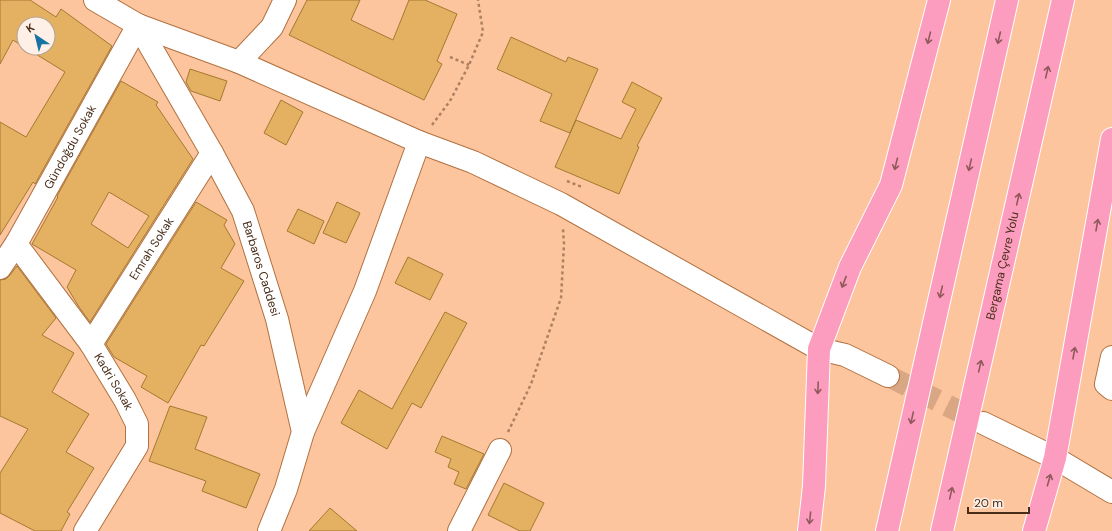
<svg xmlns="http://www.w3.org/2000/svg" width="1112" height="531" viewBox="0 0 1112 531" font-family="'DM Sans',sans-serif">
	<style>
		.building { fill: #e4b162; stroke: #a47930; fill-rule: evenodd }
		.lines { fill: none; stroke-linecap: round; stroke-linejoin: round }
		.minor-tunnel { stroke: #d9a783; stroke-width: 22; stroke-dasharray: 22 11; stroke-linecap: butt }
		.minor-casing { stroke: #b17140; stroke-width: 24 }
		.highway-casing { stroke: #fff; stroke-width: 24 }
		.path { stroke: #ac8162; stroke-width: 2.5; stroke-dasharray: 3 3; stroke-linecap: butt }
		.minor { stroke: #fff; stroke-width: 22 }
		.highway { stroke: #fc9cbe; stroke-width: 22 }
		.oneway { stroke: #91595b }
		.labels { text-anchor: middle; stroke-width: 3; stroke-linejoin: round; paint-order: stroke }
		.street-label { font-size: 12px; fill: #492d19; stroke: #fef0e6 }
	</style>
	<rect width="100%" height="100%" fill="#fdc59d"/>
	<!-- building -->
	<path class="building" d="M0,0H30L56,17L61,9L112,46L35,184L33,182L0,235V122L26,137L65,72L26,48H48V24H24V47L13,40L0,64Z
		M307,0H360L351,20L393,40L409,0H425L457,14L437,61L442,64L424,100L289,35Z
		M511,37L566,62L568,57L598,69L570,133L540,121L552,94L497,69Z
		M190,69L227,81L220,101L191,91L186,82Z
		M121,81L158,102L156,105L193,159L90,322L79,307L67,287L76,270L32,244L58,197L57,196ZM109,192L149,216L128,248L91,224Z
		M632,82L662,98L637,146L639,147L619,194L555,167L576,120L621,139L636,109L622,102Z
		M281,100L303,112L286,145L264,133Z
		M196,202L227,220L224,225L235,244L221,268L244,281L204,346L201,345L168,403L141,387L147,376L114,357L106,344Z
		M337,202L360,213L346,243L323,233Z
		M298,209L324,221L314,244L287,231Z
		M408,257L443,274L430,300L395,283Z
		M17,266L56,318L42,335L74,353L52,392L89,414L66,452L94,468L67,512L70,514L61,531H35L0,513V473L28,429L0,416V280L6,279L10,275Z
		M445,312L467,323L421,408L412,403L387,449L341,423L359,390L392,409Z
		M170,406L207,417L195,449L260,474L246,508L202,491L206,481L149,461Z
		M442,436L484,454L466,489L454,484L459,472L448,467L451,459L435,452Z
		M504,483L544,503L530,531H520L488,515Z
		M330,508L357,531H309Z"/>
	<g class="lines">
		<!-- minor-tunnel -->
		<path class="minor-tunnel" d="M888,376L983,423"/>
		<!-- minor casing -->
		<g class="minor-casing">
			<g id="minor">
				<path d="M95,0L138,25L239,62L419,142L473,162L561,204L819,349L845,355L888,376"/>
				<path id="s1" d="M138,25L212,153L243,211L277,319L303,432L286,489L269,531"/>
				<path d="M239,62L272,27L285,0"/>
				<path id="s2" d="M16,244L91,344L125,400L137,424V446L85,531"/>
				<path id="s3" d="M0,268L16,244L138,25"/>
				<path id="s4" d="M91,344L212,153"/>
				<path d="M1112,357L1106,384L1112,389"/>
				<path d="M983,423L1055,458L1112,492"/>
				<path d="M303,432L365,291L419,142"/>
				<path d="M459,531L500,450"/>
			</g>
		</g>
		<!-- highway casing -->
		<g class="highway-casing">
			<g id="highway">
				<path d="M809,531L814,486L819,349L850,267L891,185L939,0"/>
				<path d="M887,531L1007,0"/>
				<path id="s5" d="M942,531L1063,0"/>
				<path d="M1034,531L1055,458L1112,139"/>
			</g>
		</g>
		<!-- path -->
		<path class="path" d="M450,57L469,65
			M432,125L450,101L469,65L483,32L478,0
			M567,181L582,187
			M508,432L531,384L561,298L564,244L563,229"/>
		<!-- minor -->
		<use href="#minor" class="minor"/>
		<!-- highway -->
		<use href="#highway" class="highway"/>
	</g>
	<!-- one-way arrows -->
	<defs><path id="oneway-shaft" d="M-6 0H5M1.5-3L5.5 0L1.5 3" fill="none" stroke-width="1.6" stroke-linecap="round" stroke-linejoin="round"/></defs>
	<g class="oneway">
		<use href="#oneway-shaft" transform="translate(929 38) rotate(104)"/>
		<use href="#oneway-shaft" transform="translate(999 38) rotate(103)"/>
		<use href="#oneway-shaft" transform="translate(1047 72) rotate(-77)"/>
		<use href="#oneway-shaft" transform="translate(896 164) rotate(104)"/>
		<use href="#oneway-shaft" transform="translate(970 165) rotate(103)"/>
		<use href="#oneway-shaft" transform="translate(1018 199) rotate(-77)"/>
		<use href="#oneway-shaft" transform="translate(1097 225) rotate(-80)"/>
		<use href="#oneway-shaft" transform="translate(844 282) rotate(111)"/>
		<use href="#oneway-shaft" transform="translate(941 292) rotate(103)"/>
		<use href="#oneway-shaft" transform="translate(1074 353) rotate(-80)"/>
		<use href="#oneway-shaft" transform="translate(980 366) rotate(-77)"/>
		<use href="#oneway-shaft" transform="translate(818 388) rotate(92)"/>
		<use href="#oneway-shaft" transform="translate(912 418) rotate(103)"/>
		<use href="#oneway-shaft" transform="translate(1049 480) rotate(-74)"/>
		<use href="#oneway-shaft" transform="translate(951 493) rotate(-77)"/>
		<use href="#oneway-shaft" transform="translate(810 518) rotate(96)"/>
	</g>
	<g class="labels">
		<!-- street labels -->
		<g class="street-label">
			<text dy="4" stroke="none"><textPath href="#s3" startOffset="140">Gündoğdu Sokak</textPath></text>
			<text dy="4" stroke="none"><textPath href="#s4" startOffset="113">Emrah Sokak</textPath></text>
			<text dy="4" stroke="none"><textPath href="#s5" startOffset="272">Bergama Çevre Yolu</textPath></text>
			<text dy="4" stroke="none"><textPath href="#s1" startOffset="274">Barbaros Caddesi</textPath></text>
			<text dy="4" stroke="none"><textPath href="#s2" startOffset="169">Kadri Sokak</textPath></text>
		</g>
	</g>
	<!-- north arrow -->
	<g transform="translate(36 36) rotate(325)"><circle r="19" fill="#fef0e6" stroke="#b6a294"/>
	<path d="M0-3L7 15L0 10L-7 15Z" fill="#1773a2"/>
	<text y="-6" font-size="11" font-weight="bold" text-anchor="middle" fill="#492d19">K</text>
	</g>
	<!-- scale -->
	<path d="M968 507v6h61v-6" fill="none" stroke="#492d19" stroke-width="2"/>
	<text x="974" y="507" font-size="12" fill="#492d19" stroke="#fef0e6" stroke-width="3" paint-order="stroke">20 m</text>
</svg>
